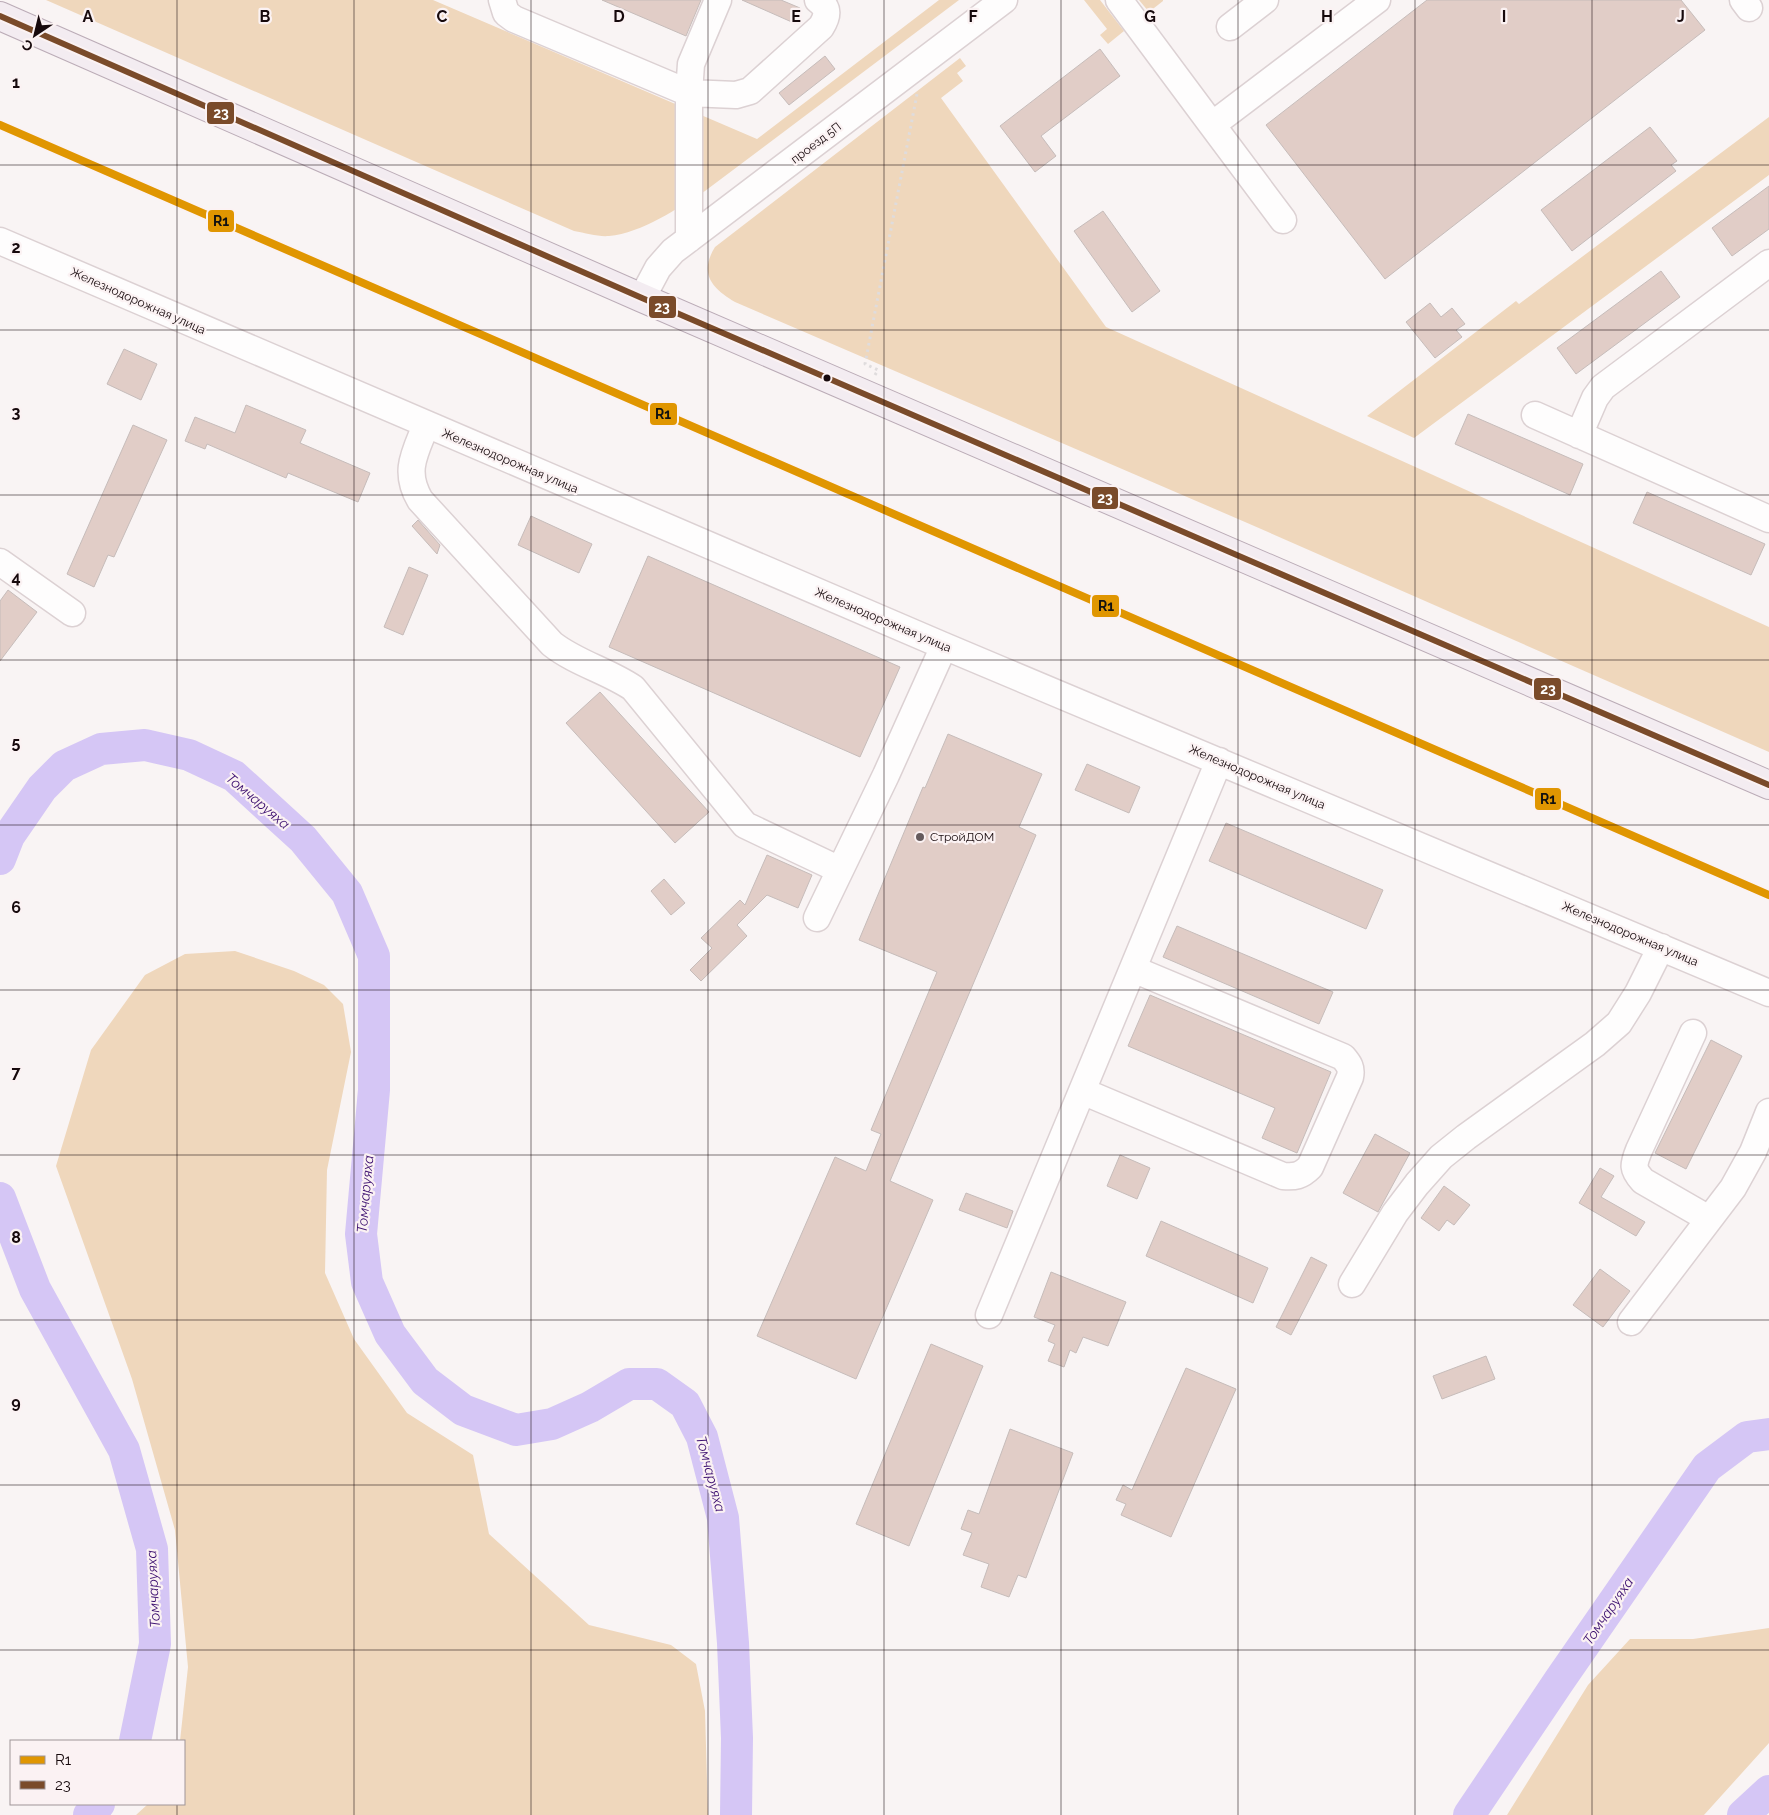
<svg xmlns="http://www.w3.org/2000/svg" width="1769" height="1815" viewBox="0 0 1769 1815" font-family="Raleway,sans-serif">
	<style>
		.green { fill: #efd7bc }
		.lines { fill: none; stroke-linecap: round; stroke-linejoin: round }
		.river { stroke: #d5c6f5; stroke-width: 32 }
		.building { fill: #e1cdc7; stroke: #c6bcba }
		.minor-casing { stroke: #dcd1d3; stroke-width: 29 }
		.major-casing { stroke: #bbacb7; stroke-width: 30 }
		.path { stroke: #dfdcdd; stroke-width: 3; stroke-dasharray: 2.5 4; stroke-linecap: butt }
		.minor { stroke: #fefdfd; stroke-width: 26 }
		.major { stroke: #f3ecf1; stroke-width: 28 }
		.bus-1-casing { stroke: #fbf2f3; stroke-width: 10 }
		.bus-1 { stroke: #7a4b2a; stroke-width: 6 }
		.rail-1-casing { stroke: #fbf2f3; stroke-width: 11 }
		.rail-1 { stroke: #e09601; stroke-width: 8 }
		.grid { fill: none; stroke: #16090c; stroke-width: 1; stroke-opacity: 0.55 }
		.bus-dot { fill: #16090c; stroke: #fbf2f3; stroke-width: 2 }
		.poi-dot { fill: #655b5d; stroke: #fbf2f3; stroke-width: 2 }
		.labels { text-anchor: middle; stroke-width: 4.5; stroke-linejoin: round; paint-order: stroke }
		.street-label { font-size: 12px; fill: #16090c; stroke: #fbf2f3 }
		.poi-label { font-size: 12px; fill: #16090c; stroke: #fbf2f3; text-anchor: start }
		.water-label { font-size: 14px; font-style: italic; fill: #3b0e6f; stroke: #fbf2f3 }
		.grid-label { font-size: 16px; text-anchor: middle; font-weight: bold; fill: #16090c; stroke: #fbf2f3; stroke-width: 4.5; stroke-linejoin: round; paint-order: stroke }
		.line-badge { stroke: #fbf2f3; stroke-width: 2 }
		.badge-label { font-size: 14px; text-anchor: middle; font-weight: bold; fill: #fff }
		.pale-badge-label { font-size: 14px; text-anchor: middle; font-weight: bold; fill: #111 }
	</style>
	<rect width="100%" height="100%" fill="#f9f4f4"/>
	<!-- green -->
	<path class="green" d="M46,0H433L757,139L939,0H959L705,191C678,208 642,233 609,236C598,237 586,233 574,231Z
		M1084,0H1100L1124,31L1108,44L1100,35L1107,29Z
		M1139,0H1163V1L1149,12Z
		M960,58L966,66L957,73L963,81L941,98L1106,327L1769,627V752L1245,522L735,302C711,288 699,273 715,247Z
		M1769,117V175L1414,438L1367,416L1516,301L1519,304Z
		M235,951L294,971L324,985L343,1004L351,1052L327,1170L325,1273L354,1339L407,1413L473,1455L489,1534L589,1625L671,1645L696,1664L705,1711L708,1815H136L148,1804H184V1741H180L188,1667L175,1530L132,1379L56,1166L91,1050L145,975L185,954Z
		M1769,1628V1743L1704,1815H1507L1588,1685L1630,1639H1693Z"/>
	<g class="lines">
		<!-- river -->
		<path class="river" d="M0,859L9,836L42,788L64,766L101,749L145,745L189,755L234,776L303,839L347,893L374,956V1090L361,1234L367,1282L390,1334L425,1381L463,1410L516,1430L552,1424L590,1407L629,1384H657L685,1404L702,1437L723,1518L733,1643L737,1738L736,1815
			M0,1198L35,1289L124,1450L152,1549L155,1644L135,1741
			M89,1815L99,1804
			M1469,1815L1559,1681L1707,1467L1747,1437L1769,1434
			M1743,1815L1769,1791"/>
	</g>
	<!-- building -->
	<path class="building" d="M602,0H701L686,36Z
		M742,0H781L800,8L794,23Z
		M1427,0H1681L1705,30L1385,279L1266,125Z
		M1100,49L1120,76L1041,136L1056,156L1035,172L1000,126Z
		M825,56L835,69L789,105L779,93Z
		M1650,127L1677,161L1671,165L1676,171L1572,251L1541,210Z
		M1769,186V229L1732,256L1712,228Z
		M1103,211L1160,291L1132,312L1074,231Z
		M1661,271L1680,297L1576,374L1557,348Z
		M1430,303L1441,317L1452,308L1465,324L1456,330L1462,337L1435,358L1406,322Z
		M124,349L157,364L141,400L107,384Z
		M246,405L306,430L300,443L370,473L358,502L288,473L286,478L207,444L205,449L185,441L195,417L235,433Z
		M1468,414L1583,464L1570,495L1455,444Z
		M133,425L167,440L114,557L108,555L94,587L67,574Z
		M1647,492L1765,544L1751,575L1633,523Z
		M531,516L592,544L579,573L518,545Z
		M418,520L440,545L437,554L412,526Z
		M648,556L900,667L860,757L609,647Z
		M409,567L428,575L403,635L384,627Z
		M8,590L37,612L0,661V601Z
		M600,692L709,812L675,843L566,723Z
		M948,734L1042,774L1019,827L1036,835L890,1181L933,1200L856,1379L757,1336L835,1157L866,1171L881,1134L871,1130L937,972L859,940L923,787L925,788Z
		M1087,764L1140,787L1129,813L1075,790Z
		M1226,823L1383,890L1366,929L1209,861Z
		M767,855L812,875L798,908L767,895L737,925L747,936L701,981L690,970L712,948L701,938L740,900L745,905Z
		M664,879L685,903L671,915L651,891Z
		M1177,926L1333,992L1319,1024L1163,957Z
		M1150,995L1331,1072L1297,1153L1262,1138L1275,1108L1128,1046Z
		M1711,1040L1742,1056L1686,1169L1655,1153Z
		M1375,1134L1410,1153L1378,1212L1343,1193Z
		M1120,1155L1150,1168L1137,1199L1107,1186Z
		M1600,1168L1614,1176L1601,1197L1645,1222L1636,1236L1579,1203Z
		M1444,1186L1470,1205L1454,1225L1447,1220L1439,1231L1421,1218Z
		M966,1193L1013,1211L1007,1228L959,1210Z
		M1161,1221L1268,1268L1253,1303L1146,1256Z
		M1311,1257L1327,1265L1291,1335L1276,1327Z
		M1600,1269L1630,1291L1603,1327L1573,1305Z
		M1051,1272L1126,1302L1108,1346L1083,1337L1076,1353L1070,1350L1064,1367L1048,1361L1055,1344L1048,1341L1055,1325L1034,1317Z
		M931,1344L983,1366L909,1546L856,1524Z
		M1486,1356L1495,1379L1442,1399L1433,1376Z
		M1186,1368L1236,1389L1171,1537L1121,1515L1126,1504L1116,1500L1123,1485L1132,1490Z
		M1010,1429L1073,1453L1026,1578L1018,1575L1009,1597L981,1587L989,1564L963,1555L972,1533L961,1529L968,1510L979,1514Z"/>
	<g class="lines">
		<!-- minor casing -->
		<g class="minor-casing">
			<path id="minor" d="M502,0L506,13L514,19L689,93L736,95L750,91L821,27C828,16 829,8 818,0
				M1119,0L1212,125
				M1743,0L1749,8
				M1230,27L1265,0
				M1283,220L1212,125L1377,0
				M689,239V93L691,64L718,0
				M0,241L944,646L1769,993
				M642,298L658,268L673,251L1004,0
				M1535,415L1769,519
				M426,425C415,453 403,471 420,500L552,644C576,663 608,671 633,688L745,825L840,870
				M1579,435L1595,398L1603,387L1769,263
				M0,562L72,613
				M817,918L886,775L944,646
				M1693,1033L1639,1150C1633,1165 1632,1169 1643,1181L1709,1219
				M1082,1091L1283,1176C1295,1177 1301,1176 1310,1167L1350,1077C1352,1068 1349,1064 1343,1057L1133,969
				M1352,1284L1395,1213L1417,1184L1441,1157L1466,1137L1595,1044L1619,1023L1638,993L1661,947
				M989,1315L1219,761
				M1631,1322L1733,1188L1753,1152L1769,1112"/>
		</g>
		<!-- major casing -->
		<g class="major-casing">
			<path id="major" d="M0,16L642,298L1769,785"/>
		</g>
		<!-- path -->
		<path class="path" d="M875,375L878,370L865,364L917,94"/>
		<!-- minor -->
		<use href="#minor" class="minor"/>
		<!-- major -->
		<use href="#major" class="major"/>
		<!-- bus-1 casing -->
		<g class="bus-1-casing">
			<path id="bus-1" d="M0,16L642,298L1769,785"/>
		</g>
		<!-- bus-1 -->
		<use href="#bus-1" class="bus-1"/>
		<!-- rail-1 casing -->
		<g class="rail-1-casing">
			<path id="rail-1" d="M0,125L1769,895"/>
		</g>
		<!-- rail-1 -->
		<use href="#rail-1" class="rail-1"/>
	</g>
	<!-- grid -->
	<path class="grid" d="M177,0V1741M354,0V1815M531,0V1815M708,0V1815M884,0V1815M1061,0V1815M1238,0V1815M1415,0V1815M1592,0V1815M0,165H1769M0,330H1769M0,495H1769M0,660H1769M0,825H1769M0,990H1769M0,1155H1769M0,1320H1769M0,1485H1769M0,1650H1769M177,1804V1815"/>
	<!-- markers -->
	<circle class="bus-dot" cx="827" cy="378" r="4.5"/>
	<circle class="poi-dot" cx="920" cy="837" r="5"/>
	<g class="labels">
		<!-- street labels -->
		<g class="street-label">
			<text transform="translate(816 143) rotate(-37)" y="4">проезд 5П</text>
			<text transform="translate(138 301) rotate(24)" y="4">Железнодорожная улица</text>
			<text transform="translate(510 461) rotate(23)" y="4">Железнодорожная улица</text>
			<text transform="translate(883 620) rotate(23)" y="4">Железнодорожная улица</text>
			<text transform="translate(1257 777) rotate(23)" y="4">Железнодорожная улица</text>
			<text transform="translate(1630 934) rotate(23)" y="4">Железнодорожная улица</text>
		</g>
		<!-- poi labels -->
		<g class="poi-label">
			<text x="930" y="841">СтройДОМ</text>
		</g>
		<!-- water labels -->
		<g class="water-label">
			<text transform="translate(258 801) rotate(40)" y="5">Томчаруяха</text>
			<text transform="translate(365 1194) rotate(-85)" y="5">Томчаруяха</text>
			<text transform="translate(711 1474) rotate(75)" y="5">Томчаруяха</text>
			<text transform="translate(153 1589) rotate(-93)" y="5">Томчаруяха</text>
			<text transform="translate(1608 1611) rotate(-56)" y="5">Томчаруяха</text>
		</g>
	</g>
	<g class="grid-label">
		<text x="88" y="22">A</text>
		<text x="265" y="22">B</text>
		<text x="442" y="22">C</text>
		<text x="619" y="22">D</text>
		<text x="796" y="22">E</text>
		<text x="973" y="22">F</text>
		<text x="1150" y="22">G</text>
		<text x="1327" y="22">H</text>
		<text x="1504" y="22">I</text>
		<text x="1681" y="22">J</text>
		<text x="16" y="88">1</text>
		<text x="16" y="253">2</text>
		<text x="16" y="418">3</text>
		<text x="16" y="583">4</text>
		<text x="16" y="748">5</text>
		<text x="16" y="913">6</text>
		<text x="16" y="1078">7</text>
		<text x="16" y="1243">8</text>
		<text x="16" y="1408">9</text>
	</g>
	<g class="line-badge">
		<rect x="206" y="101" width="29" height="24" rx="5" fill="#7a4b2a"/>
		<rect x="207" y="209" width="28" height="24" rx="5" fill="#e09601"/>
		<rect x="648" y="295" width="29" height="24" rx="5" fill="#7a4b2a"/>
		<rect x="649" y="402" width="29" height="24" rx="5" fill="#e09601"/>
		<rect x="1091" y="486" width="28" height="24" rx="5" fill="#7a4b2a"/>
		<rect x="1091" y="594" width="29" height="24" rx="5" fill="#e09601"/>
		<rect x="1533" y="677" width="29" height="24" rx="5" fill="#7a4b2a"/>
		<rect x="1534" y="787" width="28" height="24" rx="5" fill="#e09601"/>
	</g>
	<g class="badge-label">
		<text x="221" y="118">23</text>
		<text x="662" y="312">23</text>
		<text x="1105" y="503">23</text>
		<text x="1548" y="694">23</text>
	</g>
	<g class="pale-badge-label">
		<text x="221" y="226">R1</text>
		<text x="663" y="419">R1</text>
		<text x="1106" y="611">R1</text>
		<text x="1548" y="804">R1</text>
	</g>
	<!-- legend -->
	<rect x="10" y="1740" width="175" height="65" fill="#fbf2f3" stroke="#9f9597"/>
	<rect x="20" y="1756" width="25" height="8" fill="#e09601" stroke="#9f9597"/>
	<text x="55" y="1765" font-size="15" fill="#16090c">R1</text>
	<rect x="20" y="1781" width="25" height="8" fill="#7a4b2a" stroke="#9f9597"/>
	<text x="55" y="1790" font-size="15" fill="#16090c">23</text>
	<!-- north arrow -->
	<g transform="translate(35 35) rotate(215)" stroke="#fbf2f3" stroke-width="4" paint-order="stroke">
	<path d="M0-4L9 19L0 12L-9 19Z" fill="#16090c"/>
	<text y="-8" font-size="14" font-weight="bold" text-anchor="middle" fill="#16090c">С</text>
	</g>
</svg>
